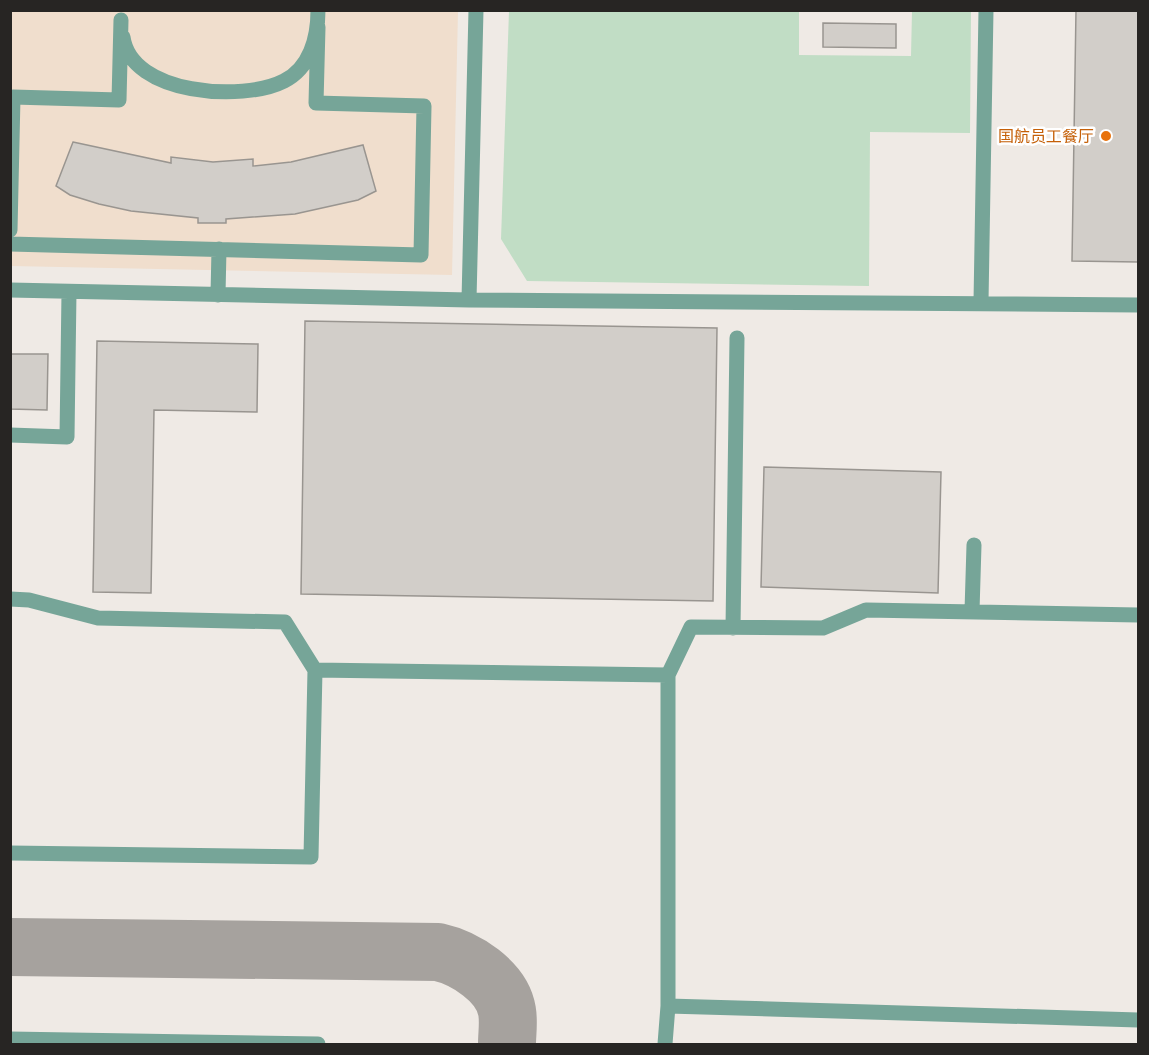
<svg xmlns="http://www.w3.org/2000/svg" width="1149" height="1055" viewBox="0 0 1149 1055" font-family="Commissioner,'Noto Sans SC',sans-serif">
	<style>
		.commercial { fill: #f0decd }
		.green { fill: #c1ddc5 }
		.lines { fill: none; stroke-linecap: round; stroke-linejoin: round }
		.taxiway { stroke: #a6a29e; stroke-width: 58 }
		.building { fill: #d2cec9; stroke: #999590; stroke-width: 1.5 }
		.minor { stroke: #76a598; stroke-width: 15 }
		.food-dot { fill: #e8710a; stroke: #fff; stroke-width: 2 }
		.labels { text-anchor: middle; stroke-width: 5; stroke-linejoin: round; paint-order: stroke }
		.food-label { font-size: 16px; fill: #c56008; stroke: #fff; text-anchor: end }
	</style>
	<rect width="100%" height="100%" fill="#efeae5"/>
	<!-- commercial -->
	<path class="commercial" d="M11,11H458L452,275L11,266Z"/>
	<!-- green -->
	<path class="green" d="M509,11H799V55L911,56L912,11H971L970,133L870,132L869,286L527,281L501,239Z"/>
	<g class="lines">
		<!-- taxiway -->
		<path class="taxiway" d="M10,947L438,952C465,958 502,981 507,1011C509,1022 507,1034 507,1044"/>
	</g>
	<!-- building -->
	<path class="building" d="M1076,10H1138V262L1072,261Z
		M823,23L896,24V48L823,47Z
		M73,142L171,163V157L213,162L253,159V166L291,162L363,145L376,191L358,200L295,214L226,219V223H198V218L131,211L99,204L70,195L56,186Z
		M305,321L717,328L713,601L301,594Z
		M97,341L258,344L257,412L154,410L151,593L93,592Z
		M10,354H48L47,410L10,409Z
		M764,467L941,472L938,593L761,587Z"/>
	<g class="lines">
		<!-- minor -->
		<path class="minor" d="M123,37C131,95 243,102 284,81C310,68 318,38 318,10
			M10,230L13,97L119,100L121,20
			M10,244L421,255L424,106L316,103L318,27
			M10,290L469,300L1138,305
			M218,295L219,249
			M469,300L476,10
			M981,302L986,10
			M10,435L67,437L69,292
			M10,599L29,600L98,618L285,622L315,670L668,675L691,627L823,628L866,610L1138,615
			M972,611L974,545
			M733,628L737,338
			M10,853L311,857L315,670
			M668,1006L1138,1020
			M10,1039L318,1044
			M665,1044L668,1006V675"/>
	</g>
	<!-- markers -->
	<circle class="food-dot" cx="1106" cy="136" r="6"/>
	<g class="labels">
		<!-- food labels -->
		<g class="food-label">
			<text x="1094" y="142">国航员工餐厅</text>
		</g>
	</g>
	<!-- border -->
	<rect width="1149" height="1055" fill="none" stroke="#272523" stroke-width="24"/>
</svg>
